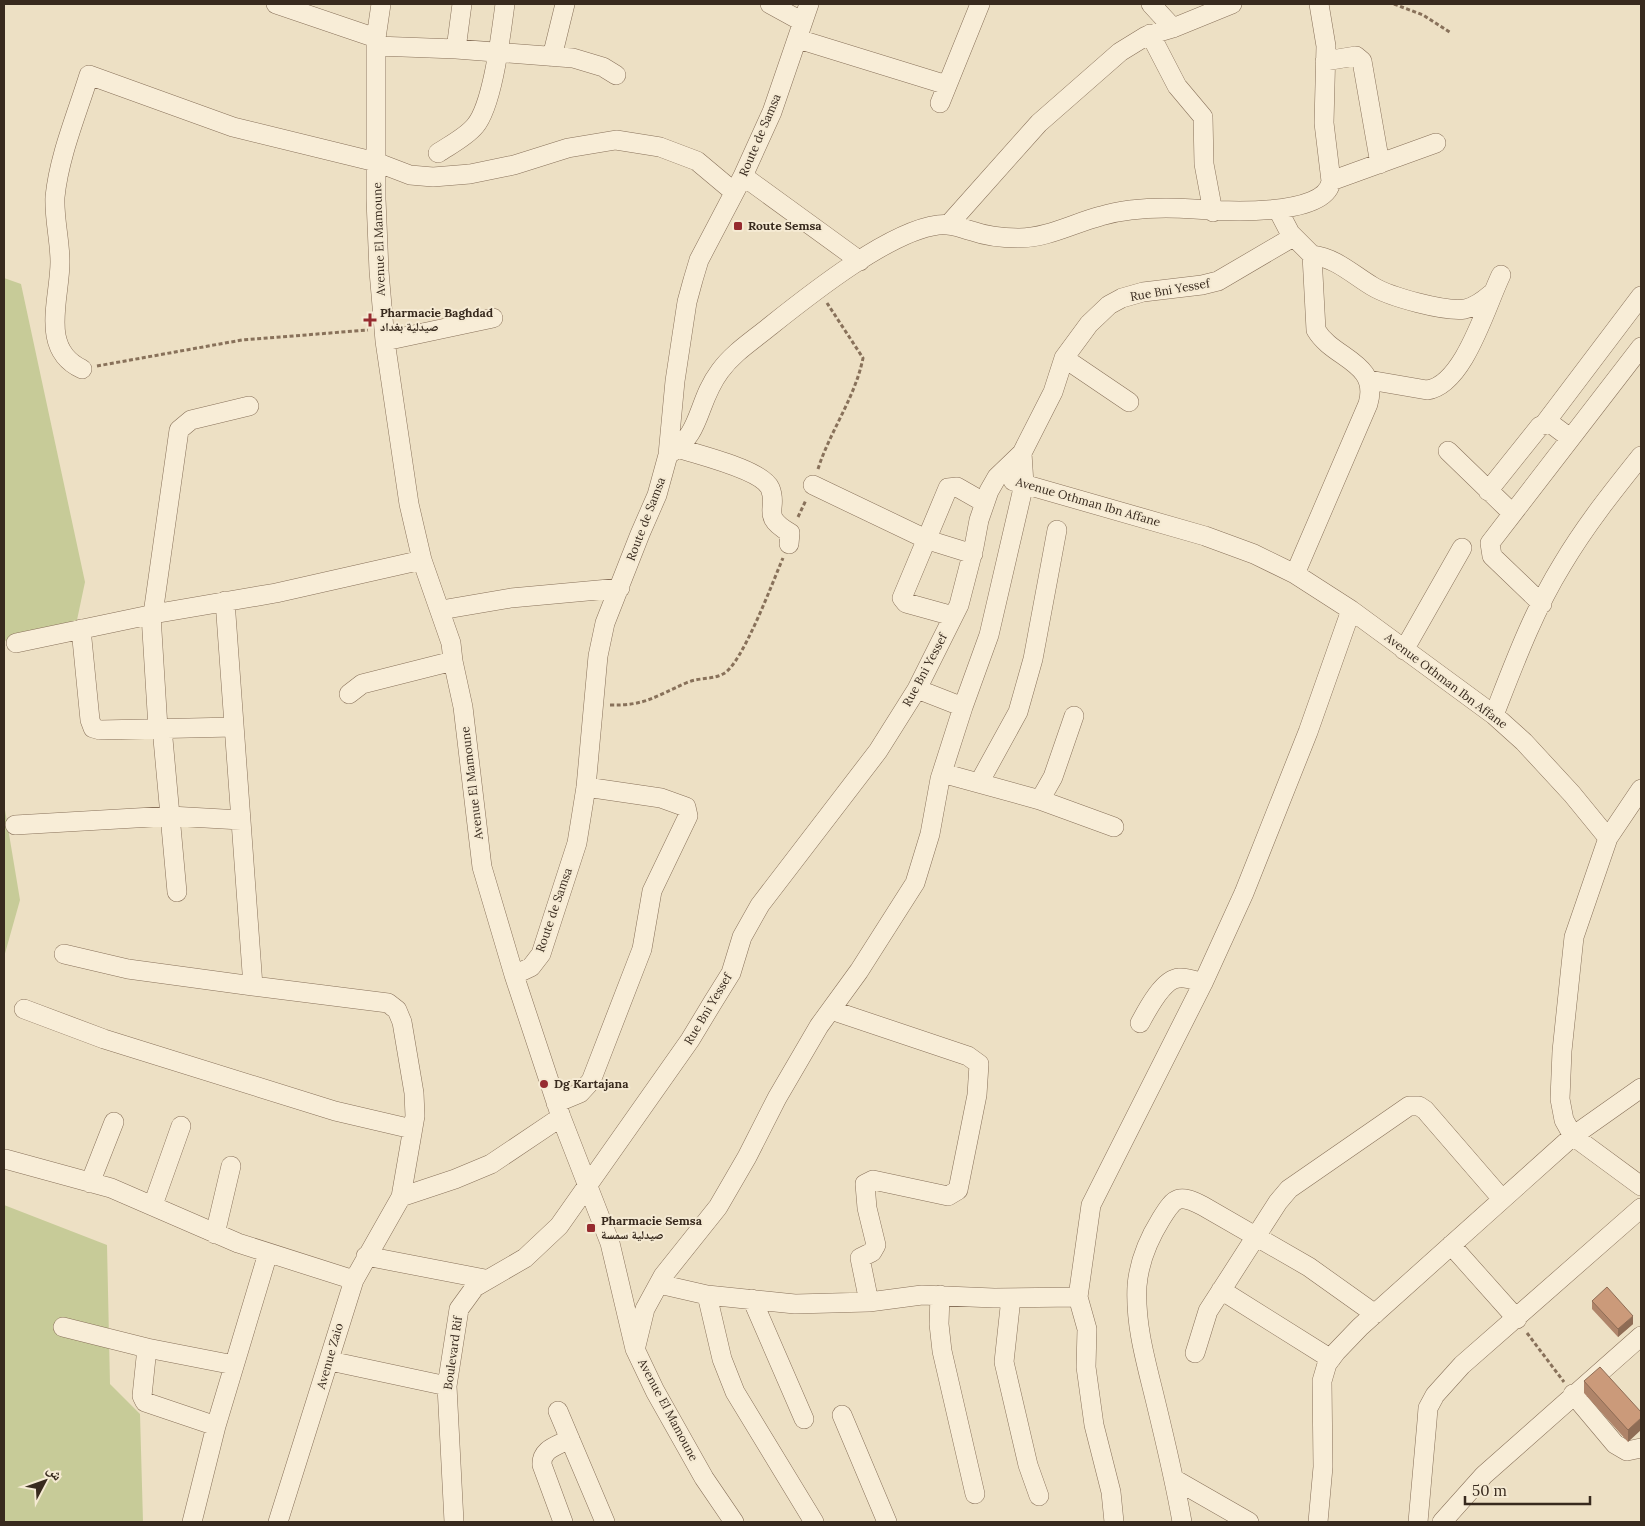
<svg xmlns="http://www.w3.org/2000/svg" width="1645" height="1526" viewBox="0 0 1645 1526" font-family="Lora,'Noto Naskh Arabic',serif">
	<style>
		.green { fill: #c7cb98 }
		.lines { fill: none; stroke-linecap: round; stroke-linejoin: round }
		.minor-casing { stroke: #88715a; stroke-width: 20 }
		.path { stroke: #88715a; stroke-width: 3; stroke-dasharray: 4 2.5; stroke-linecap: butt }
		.minor { stroke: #f8edd7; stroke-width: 19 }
		.wall { fill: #af8469 }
		.shaded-wall { fill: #8e6c55 }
		.building { fill: #cb9a7a; stroke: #8e6c55 }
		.poi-dot { fill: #962b2f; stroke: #f5ead3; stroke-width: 2 }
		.labels { text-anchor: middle; stroke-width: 4; stroke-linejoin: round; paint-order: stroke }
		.street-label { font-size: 12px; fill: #382a1e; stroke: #f5ead3 }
		.poi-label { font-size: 12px; font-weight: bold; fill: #382a1e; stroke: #f5ead3; text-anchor: start }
	</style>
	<rect width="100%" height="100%" fill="#ede0c4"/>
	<!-- green -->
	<path class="green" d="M4,278L21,284L85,582L77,620L4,641Z
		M4,804L20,900L4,957Z
		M4,1205L107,1245L110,1384L140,1414L143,1522H4Z"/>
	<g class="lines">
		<!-- minor casing -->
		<g class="minor-casing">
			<path id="minor" d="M276,4L376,38
				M381,4L376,38V199L379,271L385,341L409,504L422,560L451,643L453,661L463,707L482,867L514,975L561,1117L610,1243L635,1349L655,1391L704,1478L734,1522
				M770,4L801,21
				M1151,4L1173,28
				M1150,34L1177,86L1203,117L1204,164L1213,212
				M798,39L947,85
				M376,46L456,49L573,58L603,67L616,75
				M456,49L462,4
				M552,57L565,4
				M1325,61L1356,56L1362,61L1380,164
				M940,103L980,4
				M438,153C450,145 466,137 475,126C493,105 501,33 505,4
				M743,176L860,261
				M1331,181L1436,143
				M1278,210L1290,233L1312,255L1316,330C1333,359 1380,362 1368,404L1295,574
				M949,224L1039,123L1120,52L1146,36L1173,28L1232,4
				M1312,255C1336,258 1352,274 1372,286C1390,297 1445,312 1465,309C1475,307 1483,301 1491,294
				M385,341L493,318
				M1064,358L1129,402
				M82,369C39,349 60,299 60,262C60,240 54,219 55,197C59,156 77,114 89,75L233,127L376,162L410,175L433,177L470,174L514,165L568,148L616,140L660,147L697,161L734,192
				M1369,380L1427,390C1464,385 1486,306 1501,275
				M1545,423L1641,296
				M678,448C698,455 761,469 770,488C779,509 759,515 790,533L789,544
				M1448,451L1512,513
				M668,455C703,433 696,403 720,371C733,353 752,341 769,327C808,296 889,231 938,225C951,223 960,228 972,231C986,236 1004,238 1019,238C1047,238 1074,223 1101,216C1131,207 1163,207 1194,209C1220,211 1327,218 1331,181L1324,123L1326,46L1319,4
				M1013,481L1205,536L1254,554L1295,574L1351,610L1494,715L1524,742L1572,794L1608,838
				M813,485L928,540L973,554
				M1488,491L1540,426L1550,423L1570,438
				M225,601L253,986L388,1003L397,1010L402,1022L414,1093L415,1116L401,1197L354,1280L278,1522
				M1542,604L1492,556L1490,543L1641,347
				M441,610L511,598L620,588
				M153,614L179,430L191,420L249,406
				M151,615L158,728
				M953,616L906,603L902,598L948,488L957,487L985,503
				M81,629L90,720L93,728L100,730L234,727
				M16,643L159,613L276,593L422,560
				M1404,650L1462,548
				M917,689L963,707
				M349,694L362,684L453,661
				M1494,715C1514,664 1533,612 1562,565C1585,526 1613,491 1641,456
				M162,728L177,892
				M942,773L1040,800L1114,827
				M979,783L1018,712L1033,659L1057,530
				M1641,789L1608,838L1574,937L1562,1051L1560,1099L1564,1120L1573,1136L1641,1186
				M1040,800L1053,777L1074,716
				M15,825L170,816L241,820
				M64,954L128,969L253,986
				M514,975L531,967L541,954L577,843L586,787L598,656L605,623L640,534L657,495L668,455L675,381L687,302L693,280L699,260L743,176L772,112L809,4
				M24,1009L104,1039L335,1111L412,1129
				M831,1010L968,1056L979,1064L977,1095L958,1190L948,1196L873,1180L865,1184L867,1208L876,1245L872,1252L860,1258L869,1302
				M1140,1023C1147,1010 1163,979 1179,978C1186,977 1196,981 1203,983
				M556,1103L580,1093L591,1081L642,949L652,891L688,816L686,807L661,798L586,787
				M5,1159L111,1188L238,1243L354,1280
				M90,1183L114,1122
				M401,1197L455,1179L491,1164L561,1117
				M153,1205L181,1126
				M215,1234L231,1166
				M1451,1245L1517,1319
				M366,1256L485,1279
				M659,1284L707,1295L795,1304L869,1302L922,1295L994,1298L1078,1297
				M1221,1290L1331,1359
				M707,1295L722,1359L735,1392L814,1522
				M940,1295L939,1324L942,1351L975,1494
				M1011,1298L1004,1362L1028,1465L1039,1496
				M752,1299L804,1419
				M63,1327L147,1348L234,1365
				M636,1346L645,1309L663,1276L718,1207L747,1157L777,1098L819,1026L859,971L915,883L930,834L940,779L963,707L989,635L1024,484L1022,453
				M147,1348L142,1396L145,1402L216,1426
				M1195,1353L1208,1311L1278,1202L1289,1189L1409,1106H1419L1425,1110L1502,1199
				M330,1361L447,1386
				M1573,1394L1615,1444L1627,1451L1641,1448
				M558,1411L605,1522
				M842,1415L887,1522
				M1174,1479L1249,1522
				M192,1522L216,1426L268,1253
				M454,1522L447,1386L459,1309L475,1287L525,1258L559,1226L690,1040L713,1002L731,973L742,937L760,905L878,751L917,689L959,605L974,547L979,520L989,491L997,477L1022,453L1053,392L1064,358L1089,324L1109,305L1122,298L1143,292L1202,285L1218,281L1293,237
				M563,1522L542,1465C541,1449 557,1446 570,1439
				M1114,1522L1111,1492L1094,1425L1086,1367L1087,1329L1078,1297L1091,1205L1203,983L1244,893L1308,732L1351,610
				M1182,1522C1175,1481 1165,1440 1155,1399C1146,1362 1135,1325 1137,1286C1139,1261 1148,1240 1161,1219C1175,1196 1179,1194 1203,1206L1309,1267L1375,1314
				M1318,1522L1323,1467L1322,1381L1327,1364L1336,1352L1360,1327L1573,1136L1641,1088
				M1418,1522L1427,1421L1428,1408L1435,1395L1462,1365L1641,1208
				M1442,1522L1484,1475L1641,1336"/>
		</g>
		<!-- path -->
		<path class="path" d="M1394,4L1423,15L1451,33
			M97,366L242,340L368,330
			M818,469C830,431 855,398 863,358L827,303
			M798,517L806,500
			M610,705C645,706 656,696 686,683C699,677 712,680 723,674C742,665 773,581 783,558
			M1527,1333L1564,1382"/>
		<!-- minor -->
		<use href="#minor" class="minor"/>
	</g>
	<!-- wall -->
	<path class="wall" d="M1592,1301L1633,1324L1618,1337L1592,1309Z
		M1584,1381L1641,1412L1628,1442L1584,1393Z"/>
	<!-- shaded-wall -->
	<path class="shaded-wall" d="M1633,1316V1324L1618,1337V1329Z
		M1641,1418V1430L1628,1442V1430Z"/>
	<!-- building -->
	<path class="building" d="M1607,1287L1633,1316L1618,1329L1592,1301Z
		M1600,1367L1641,1412V1418L1628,1430L1584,1381Z"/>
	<!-- markers -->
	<g class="poi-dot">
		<rect x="733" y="221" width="10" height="10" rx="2.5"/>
		<path d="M367.5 312.5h5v5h5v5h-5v5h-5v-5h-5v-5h5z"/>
		<circle cx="544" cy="1084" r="5"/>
		<rect x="586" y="1223" width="10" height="10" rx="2.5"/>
	</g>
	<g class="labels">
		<!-- street labels -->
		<g class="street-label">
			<text transform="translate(760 135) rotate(-67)" y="4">Route de Samsa</text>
			<text transform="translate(379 239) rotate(-92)" y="4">Avenue El Mamoune</text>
			<text transform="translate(1170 290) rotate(-10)" y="4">Rue Bni Yessef</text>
			<text transform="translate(1088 502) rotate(16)" y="4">Avenue Othman Ibn Affane</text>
			<text transform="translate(646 519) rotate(-69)" y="4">Route de Samsa</text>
			<text transform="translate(925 670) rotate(-62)" y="4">Rue Bni Yessef</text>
			<text transform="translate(1446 681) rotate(37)" y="4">Avenue Othman Ibn Affane</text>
			<text transform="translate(472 783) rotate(-97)" y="4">Avenue El Mamoune</text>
			<text transform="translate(554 910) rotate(-71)" y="4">Route de Samsa</text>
			<text transform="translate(708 1009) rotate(-59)" y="4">Rue Bni Yessef</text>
			<text transform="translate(453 1353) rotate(-82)" y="4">Boulevard Rif</text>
			<text transform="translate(330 1356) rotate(-74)" y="4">Avenue Zaio</text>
			<text transform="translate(668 1410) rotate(62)" y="4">Avenue El Mamoune</text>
		</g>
		<!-- poi labels -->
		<g class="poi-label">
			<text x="748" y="230">Route Semsa</text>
			<text x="380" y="317">Pharmacie Baghdad<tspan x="380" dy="14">صيدلية بغداد</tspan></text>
			<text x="554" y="1088">Dg Kartajana</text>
			<text x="601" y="1225">Pharmacie Semsa<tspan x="601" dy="14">صيدلية سمسة</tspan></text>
		</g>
	</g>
	<!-- border -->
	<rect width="1645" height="1526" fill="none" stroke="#382a1e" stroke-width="10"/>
	<!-- north arrow -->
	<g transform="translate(45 1481) rotate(49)" stroke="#f5ead3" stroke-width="4" paint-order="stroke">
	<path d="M0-4L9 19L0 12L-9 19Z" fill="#382a1e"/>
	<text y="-8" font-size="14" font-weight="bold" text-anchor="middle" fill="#382a1e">ش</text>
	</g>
	<!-- scale -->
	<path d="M1465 1496v8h125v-8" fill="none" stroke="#382a1e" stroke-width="2.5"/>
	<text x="1472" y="1496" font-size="15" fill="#382a1e" stroke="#f5ead3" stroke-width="4" paint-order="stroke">50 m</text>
</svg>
